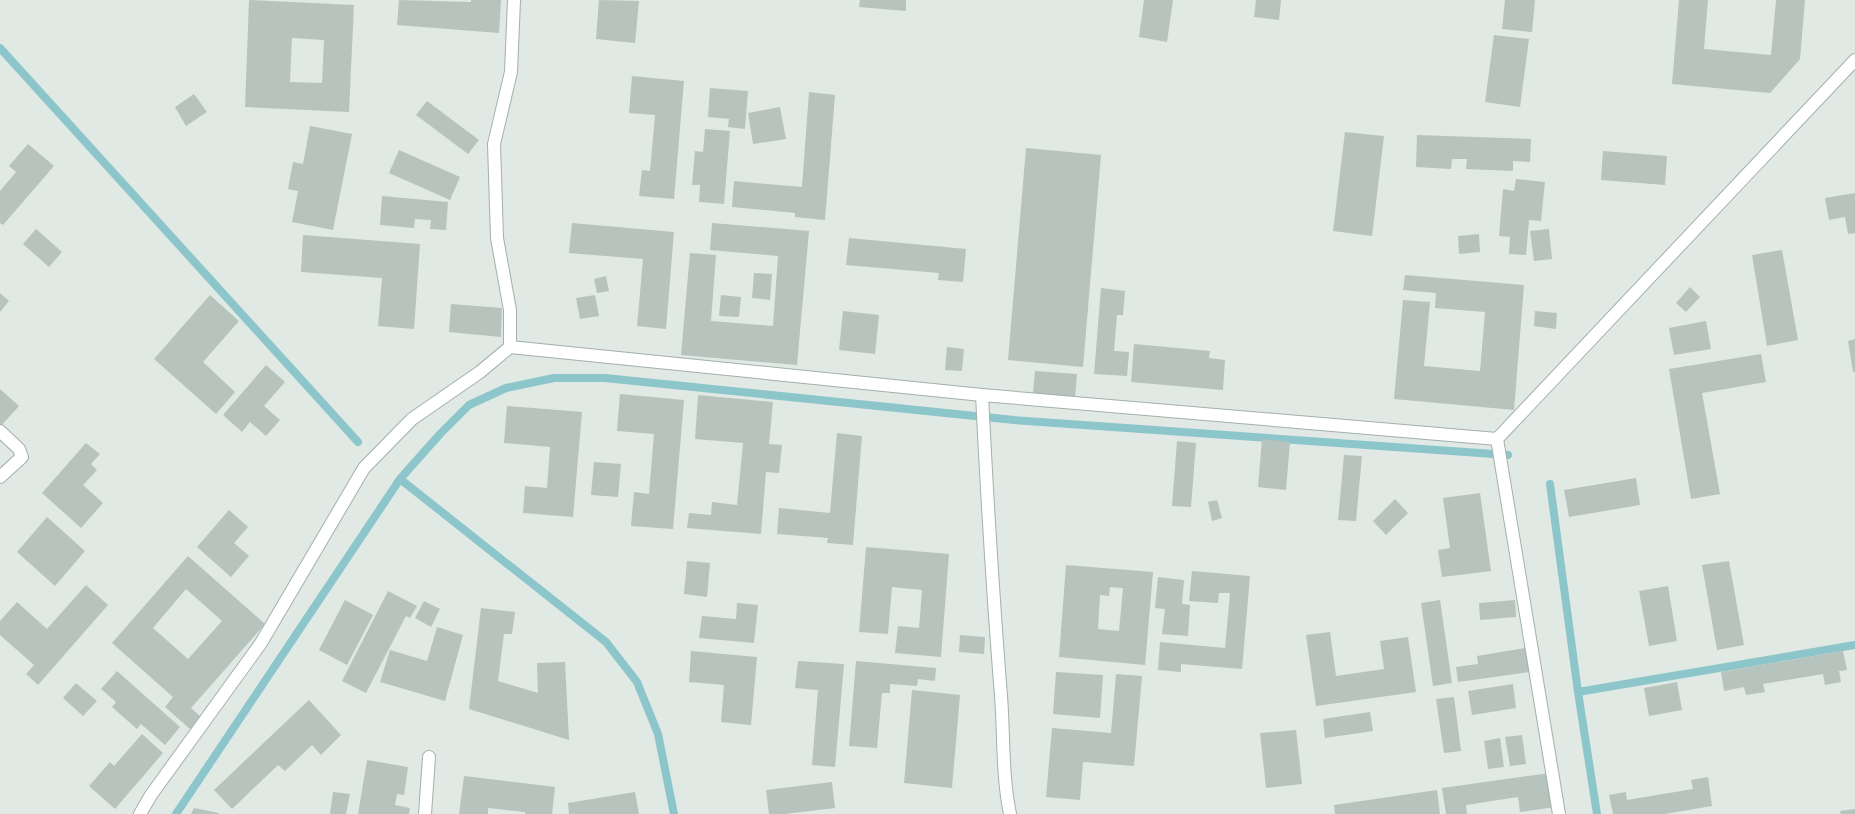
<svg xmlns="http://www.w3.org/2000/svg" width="1855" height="814" viewBox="0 0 1855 814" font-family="'Golos Text',sans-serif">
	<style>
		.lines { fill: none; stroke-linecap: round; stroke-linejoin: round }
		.stream { stroke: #8cc5ca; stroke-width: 8 }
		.building { fill: #b6c4bd; fill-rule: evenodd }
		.minor-casing { stroke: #a3b0ab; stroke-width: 14 }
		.minor { stroke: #fff; stroke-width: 12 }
	</style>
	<rect width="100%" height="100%" fill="#e0e9e4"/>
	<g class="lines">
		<!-- stream -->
		<path class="stream" d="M0,48L358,442
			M400,479L606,642L637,682L658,734L674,814
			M1550,484L1578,692L1597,814
			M1578,692L1855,645
			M176,814L400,479L440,434L469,405L506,388L554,378H605L1014,420L1508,455"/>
	</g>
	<!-- building -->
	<path class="building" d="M249,0L354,5L349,112L245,107ZM292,38L324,40L322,83L290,82Z
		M399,0L471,2V0H501L499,33L397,25Z
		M599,0L639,1L635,43L596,39Z
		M860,0H906V11L859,7Z
		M1144,0H1173L1167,42L1139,37Z
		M1256,0H1281L1279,20L1254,17Z
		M1505,0H1535L1532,32L1502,29Z
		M1679,0H1708L1704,49L1771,55L1776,0H1805L1800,59L1770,93L1672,84Z
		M1494,35L1529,39L1520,107L1485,102Z
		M632,76L684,81L674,199L639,196L642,170L650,171L655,115L629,113Z
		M710,88L748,91L745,129L728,127L729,119L708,117Z
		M809,92L835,95L825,220L795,217V213L732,207L734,181L802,187Z
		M194,94L207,112L186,126L175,107Z
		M427,101L479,140L468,154L416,115Z
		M780,107L786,139L753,144L748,113Z
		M310,126L352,134L333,230L292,222L298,191L288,189L293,162L303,164Z
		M705,129L730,131L724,204L699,202L700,185H692L695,151L703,152Z
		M1345,132L1384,136L1372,236L1333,231Z
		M1417,135L1531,139L1530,162L1513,161V171L1466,169L1467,159H1452L1451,169L1416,167Z
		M28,144L54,166L3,225L0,223V191L16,172L9,166Z
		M1026,148L1101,155L1083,367L1008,360Z
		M399,150L460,177L450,200L389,173Z
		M1603,151L1667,156L1665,185L1601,180Z
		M1516,179L1545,182L1541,221L1529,220L1526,255L1509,254L1510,237L1499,236L1503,189L1514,191Z
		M1855,193V233L1848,234L1845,217L1829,220L1825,198Z
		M382,196L448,202L446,230L430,229L431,220L415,219L414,228L380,225Z
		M572,223L674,232L666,329L637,326L643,259L569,253Z
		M712,223L809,231L797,365L681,355L690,253L716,255L711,321L773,326L778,256L710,250Z
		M36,229L62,252L49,267L23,244Z
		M1549,229L1552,259L1534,261L1530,231Z
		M1479,234L1480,252L1459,254L1458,236Z
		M303,235L420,244L414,329L378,326L382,278L301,272Z
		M849,238L966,249L963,282L938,280L939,273L846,265Z
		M1782,250L1798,340L1767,346L1752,255Z
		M754,273L772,274L770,300L752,298Z
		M1405,275L1524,285L1514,410L1394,399L1403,300L1430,302L1424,366L1480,371L1485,312L1435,308L1436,293L1403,290Z
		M606,276L609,291L597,293L594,279Z
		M1690,287L1700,297L1686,312L1676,303Z
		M1101,288L1125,291L1123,315H1117L1114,351L1129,352L1127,376L1094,374Z
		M0,293L9,301L0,312Z
		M210,295L239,321L203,362L235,392L216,414L154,359Z
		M595,295L599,316L580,319L576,298Z
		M721,295L741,297L739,317L719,316Z
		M451,304L502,308L501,337L449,332Z
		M843,311L879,315L875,354L839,350Z
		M1535,311L1557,313L1556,329L1534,326Z
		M1706,321L1711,349L1674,355L1669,328Z
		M1855,339V372H1853L1848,341Z
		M1134,344L1210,351L1209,358L1225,360L1223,390L1131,382Z
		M947,347L964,349L962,371L945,370Z
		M1761,354L1766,382L1702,393L1720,494L1691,499L1669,369Z
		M266,365L285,382L264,406L280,420L266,436L250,422L242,432L223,415Z
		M1035,371L1077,374L1075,397L1033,393Z
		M0,389L19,406L0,427Z
		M620,394L684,400L673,529L631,526L634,492L649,494L654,434L617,431Z
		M698,395L773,402L769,444L782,445L779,473L766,472L761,534L687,528L689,513L711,515L712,502L737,505L743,443L695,439Z
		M507,406L582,412L573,517L523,513L525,486L547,488L550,447L504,443Z
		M837,433L862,436L853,545L827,543L828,538L777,534L779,508L830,513Z
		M1262,439L1290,442L1286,490L1258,487Z
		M1177,441L1196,443L1191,507L1172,506Z
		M86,443L100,454L91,464L97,470L83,485L103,503L81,528L42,493Z
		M1344,455L1362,456L1356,521L1338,520Z
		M594,462L621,464L618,497L591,495Z
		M1636,478L1640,505L1569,517L1564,490Z
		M1480,493L1491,571L1442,577L1438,550L1450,548L1443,498Z
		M1395,499L1408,513L1386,535L1373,521Z
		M1217,500L1222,518L1212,521L1208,502Z
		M229,510L248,527L234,543L249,556L231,577L197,547Z
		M47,517L85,551L55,586L17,552Z
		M866,547L949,554L941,657L895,653L898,626L919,628L922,590L892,587L888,634L859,632Z
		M188,556L265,624L191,708L201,717L190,729L165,707L173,697L112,643ZM186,589L222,621L188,659L153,628Z
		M687,561L710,563L707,597L684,594Z
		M1729,561L1744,645L1717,650L1702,565Z
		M1066,565L1153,572L1145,665L1059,657ZM1110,587L1123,588L1119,631L1098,629L1100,595L1109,596Z
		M1192,571L1250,576L1242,669L1181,664V672L1158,670L1160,642L1225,648L1230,593H1219L1218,603L1189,601Z
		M1158,577L1184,580L1182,604L1190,605L1188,636L1162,634L1165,609L1155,608Z
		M86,585L108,605L38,685L26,674L34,665L0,635V621L17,602L47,629Z
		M1668,586L1677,641L1649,646L1639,591Z
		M388,591L417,606L410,618L406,616L366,693L342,681Z
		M345,600L373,615L347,665L319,650Z
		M1440,600L1452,683L1433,686L1421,603Z
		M1515,600L1516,617L1480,620L1479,603Z
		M424,601L440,609L431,627L415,618Z
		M737,603L758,605L754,643L699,638L702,616L736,619Z
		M481,608L515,612L512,634H504L498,681L538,693L537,663L565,662L569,740L469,709Z
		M437,627L463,635L445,701L380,682L390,650L427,661Z
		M1330,632L1336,676L1384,669L1380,641L1408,637L1416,692L1316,706L1306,635Z
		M960,635L985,637L984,654L959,652Z
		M1525,648L1529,672L1458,682L1456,667L1478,664L1477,656Z
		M691,651L757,657L751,725L721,722L724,685L689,682Z
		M1843,651L1847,670L1839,671L1841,682L1825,685L1823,674L1763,684L1765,692L1746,695L1744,687L1724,691L1721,672Z
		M798,661L844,664L835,767L812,765L818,690L795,688Z
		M856,661L936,668L935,681L918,679L917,686L890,684V693H882L877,748L849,746Z
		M117,671L180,727L165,745L141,724L137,729L112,707L116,702L101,689Z
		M1056,672L1103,675L1100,718L1053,714Z
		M1116,674L1142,676L1134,766L1083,762L1080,800L1046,797L1052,728L1111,733Z
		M1677,682L1682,710L1649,716L1644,688Z
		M76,683L97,701L83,716L63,698Z
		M1513,684L1516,708L1472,715L1468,691Z
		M912,690L960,695L952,788L904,783Z
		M1454,697L1461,751L1444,753L1436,699Z
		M309,700L341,735L321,755L312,745L285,771L278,765L232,809L214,790Z
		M1370,712L1373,731L1325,738L1323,719Z
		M1296,730L1302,784L1266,788L1260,733Z
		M142,734L163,753L115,809L89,786L110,762L114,766Z
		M1522,735L1526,764L1510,766L1505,737Z
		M1500,738L1504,767L1488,769L1484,741Z
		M367,760L408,767L404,795L397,794L395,805L410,808L409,814H358Z
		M1550,773L1555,807L1520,812L1518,797L1466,805L1467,814H1446L1442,788Z
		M464,776L555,787L552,814H525V812L488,808V814H459Z
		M1708,777L1712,806L1665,814H1613L1609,795L1626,792L1627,800L1693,789L1691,780Z
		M832,782L835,808L785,814H769L766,790Z
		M1437,790L1440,814H1335L1334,805Z
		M333,792L350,794L346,814H330Z
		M635,792L639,814H569L568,803Z
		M194,808L219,813V814H191Z
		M1855,809V814H1841L1840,811Z"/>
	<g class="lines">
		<!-- minor casing -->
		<g class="minor-casing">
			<path id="minor" d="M510,347L982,395L1497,439
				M982,395C987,496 993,596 1001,696C1004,735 1002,775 1010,814
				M0,431L19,449L22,457L0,477
				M1497,439L1855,60
				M1497,439L1559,814
				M140,814L151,795L261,643L364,468L412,419L480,372L510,347V310L497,238L494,144L511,72L514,0
				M425,814L429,757"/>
		</g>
		<!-- minor -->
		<use href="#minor" class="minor"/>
	</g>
</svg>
